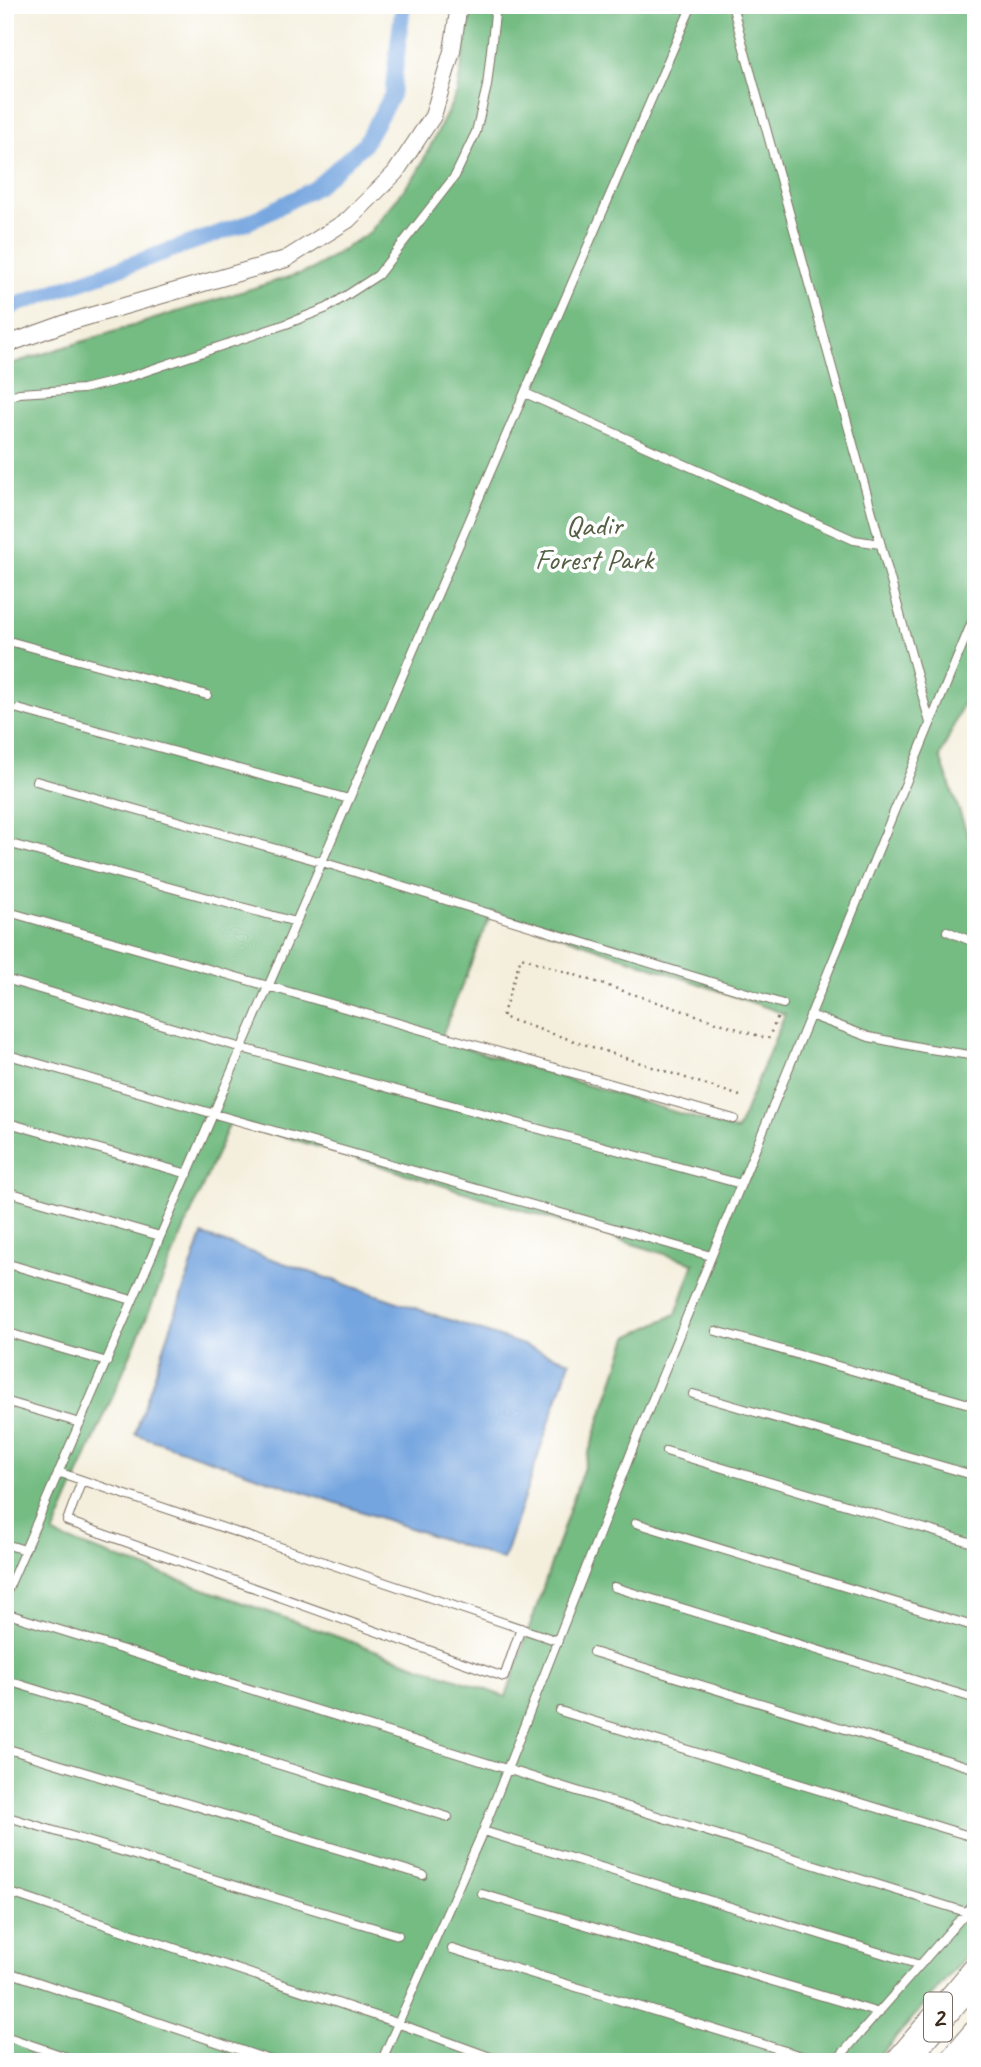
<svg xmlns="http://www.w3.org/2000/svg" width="981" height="2067" viewBox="0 0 981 2067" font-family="Caveat,sans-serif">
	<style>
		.forest { fill: #74bc83; stroke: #587350; stroke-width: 2; fill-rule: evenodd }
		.water { fill: #74a5df; stroke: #58687e; stroke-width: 2 }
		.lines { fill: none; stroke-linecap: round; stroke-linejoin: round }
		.canal { stroke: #74a5df; stroke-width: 16 }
		.lane-casing { stroke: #7c6f61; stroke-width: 10 }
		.street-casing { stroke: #7c6f61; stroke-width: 18 }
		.highway-casing { stroke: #7c6f61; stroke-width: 32 }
		.path { stroke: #7c6f61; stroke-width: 2.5; stroke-dasharray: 2 5; stroke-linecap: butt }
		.lane { stroke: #fff; stroke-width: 8 }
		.street { stroke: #fff; stroke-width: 16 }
		.highway { stroke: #fff; stroke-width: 30 }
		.labels { text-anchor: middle; stroke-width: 7; stroke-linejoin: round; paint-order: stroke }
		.shield { fill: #fff; stroke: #766a62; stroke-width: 2 }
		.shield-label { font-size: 28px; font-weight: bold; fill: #3b2a1e }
		.park-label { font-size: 30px; fill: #546044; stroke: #fff }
	</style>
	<rect width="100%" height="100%" fill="#fff"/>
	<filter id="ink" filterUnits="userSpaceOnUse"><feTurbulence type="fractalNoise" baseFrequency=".0143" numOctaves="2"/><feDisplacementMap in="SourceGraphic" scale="14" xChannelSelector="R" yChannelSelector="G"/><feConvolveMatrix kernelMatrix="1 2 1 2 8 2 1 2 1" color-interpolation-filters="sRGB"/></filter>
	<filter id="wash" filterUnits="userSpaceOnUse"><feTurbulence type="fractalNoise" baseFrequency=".00686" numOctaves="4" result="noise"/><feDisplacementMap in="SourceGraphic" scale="28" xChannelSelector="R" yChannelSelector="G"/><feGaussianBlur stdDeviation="1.57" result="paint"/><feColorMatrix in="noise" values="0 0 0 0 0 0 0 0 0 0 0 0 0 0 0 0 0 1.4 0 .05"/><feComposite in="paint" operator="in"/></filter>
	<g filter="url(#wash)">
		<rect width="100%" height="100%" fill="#f4efdd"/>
		<!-- forest -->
		<path class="forest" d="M472,5H976V673L940,757L976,858V1944L875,2062H5V368L14,363L311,270L370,232L417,173L457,93ZM492,911L785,1014L737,1131L440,1040ZM231,1120L694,1263L676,1314L628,1337L506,1697L53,1535Z"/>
		<!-- water -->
		<path class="water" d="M202,1235L570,1361L503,1560L135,1434Z"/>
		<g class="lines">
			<!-- canal -->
			<path class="canal" d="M5,309L247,223L315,188L364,144L392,95L403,5"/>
		</g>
	</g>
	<g filter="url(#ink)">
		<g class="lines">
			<!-- lane casing -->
			<g class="lane-casing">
				<path id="lane" d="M732,5L930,723
					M525,393L854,540L880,544
					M5,399L19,393L83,389L120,380L286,324L327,308L378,275L455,176L476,132L487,86L496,5
					M5,640L207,695
					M18,709L349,799
					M36,781L322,862L783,1004
					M11,844L296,922
					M5,911L734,1119
					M947,931L976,943
					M5,979L242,1048L741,1184
					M810,1015L869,1037L924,1048L976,1056
					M5,1054L711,1256
					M5,1122L188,1174
					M5,1191L160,1236
					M5,1263L132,1300
					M716,1331L976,1406
					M5,1332L107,1362
					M693,1394L976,1476
					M5,1401L80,1423
					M666,1451L976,1544
					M58,1472L558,1641
					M82,1480L67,1521L504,1677L521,1628
					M636,1523L976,1627
					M5,1544L25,1550
					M614,1587L976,1699
					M5,1596L692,5
					M5,1613L966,1912
					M593,1652L976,1769
					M5,1680L448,1817
					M560,1711L976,1838
					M5,1748L423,1875
					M5,1816L398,1935
					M483,1831L920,1965
					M5,1891L397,2023L504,2062
					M482,1894L879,2013
					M452,1949L821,2062
					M5,1971L276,2062
					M5,2036L81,2062
					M381,2062L483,1831L636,1440L976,612
					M835,2062L976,1901"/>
			</g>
			<!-- street casing -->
			<g class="street-casing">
				<path id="street" d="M5,345L66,323L286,259L348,220L395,173L433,116L452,51L459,5"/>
			</g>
			<!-- highway casing -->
			<g class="highway-casing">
				<path id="highway" d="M901,2062L976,1973
					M954,2062L976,2036"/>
			</g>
			<!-- path -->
			<path class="path" d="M740,1096L502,1017L521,957L768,1039L779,1014"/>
			<!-- lane -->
			<use href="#lane" class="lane"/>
			<!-- street -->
			<use href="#street" class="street"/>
			<!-- highway -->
			<use href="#highway" class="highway"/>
		</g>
	</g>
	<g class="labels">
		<!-- shield labels -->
		<rect class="shield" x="924" y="1992.5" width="28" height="49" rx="5"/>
		<g class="shield-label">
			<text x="938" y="2027">2</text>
		</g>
		<!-- park labels -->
		<g class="park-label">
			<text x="594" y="535">Qadir<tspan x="594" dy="34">Forest Park</tspan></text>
		</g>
	</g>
	<!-- margin -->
	<rect width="981" height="2067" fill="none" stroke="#fff" stroke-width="28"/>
</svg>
